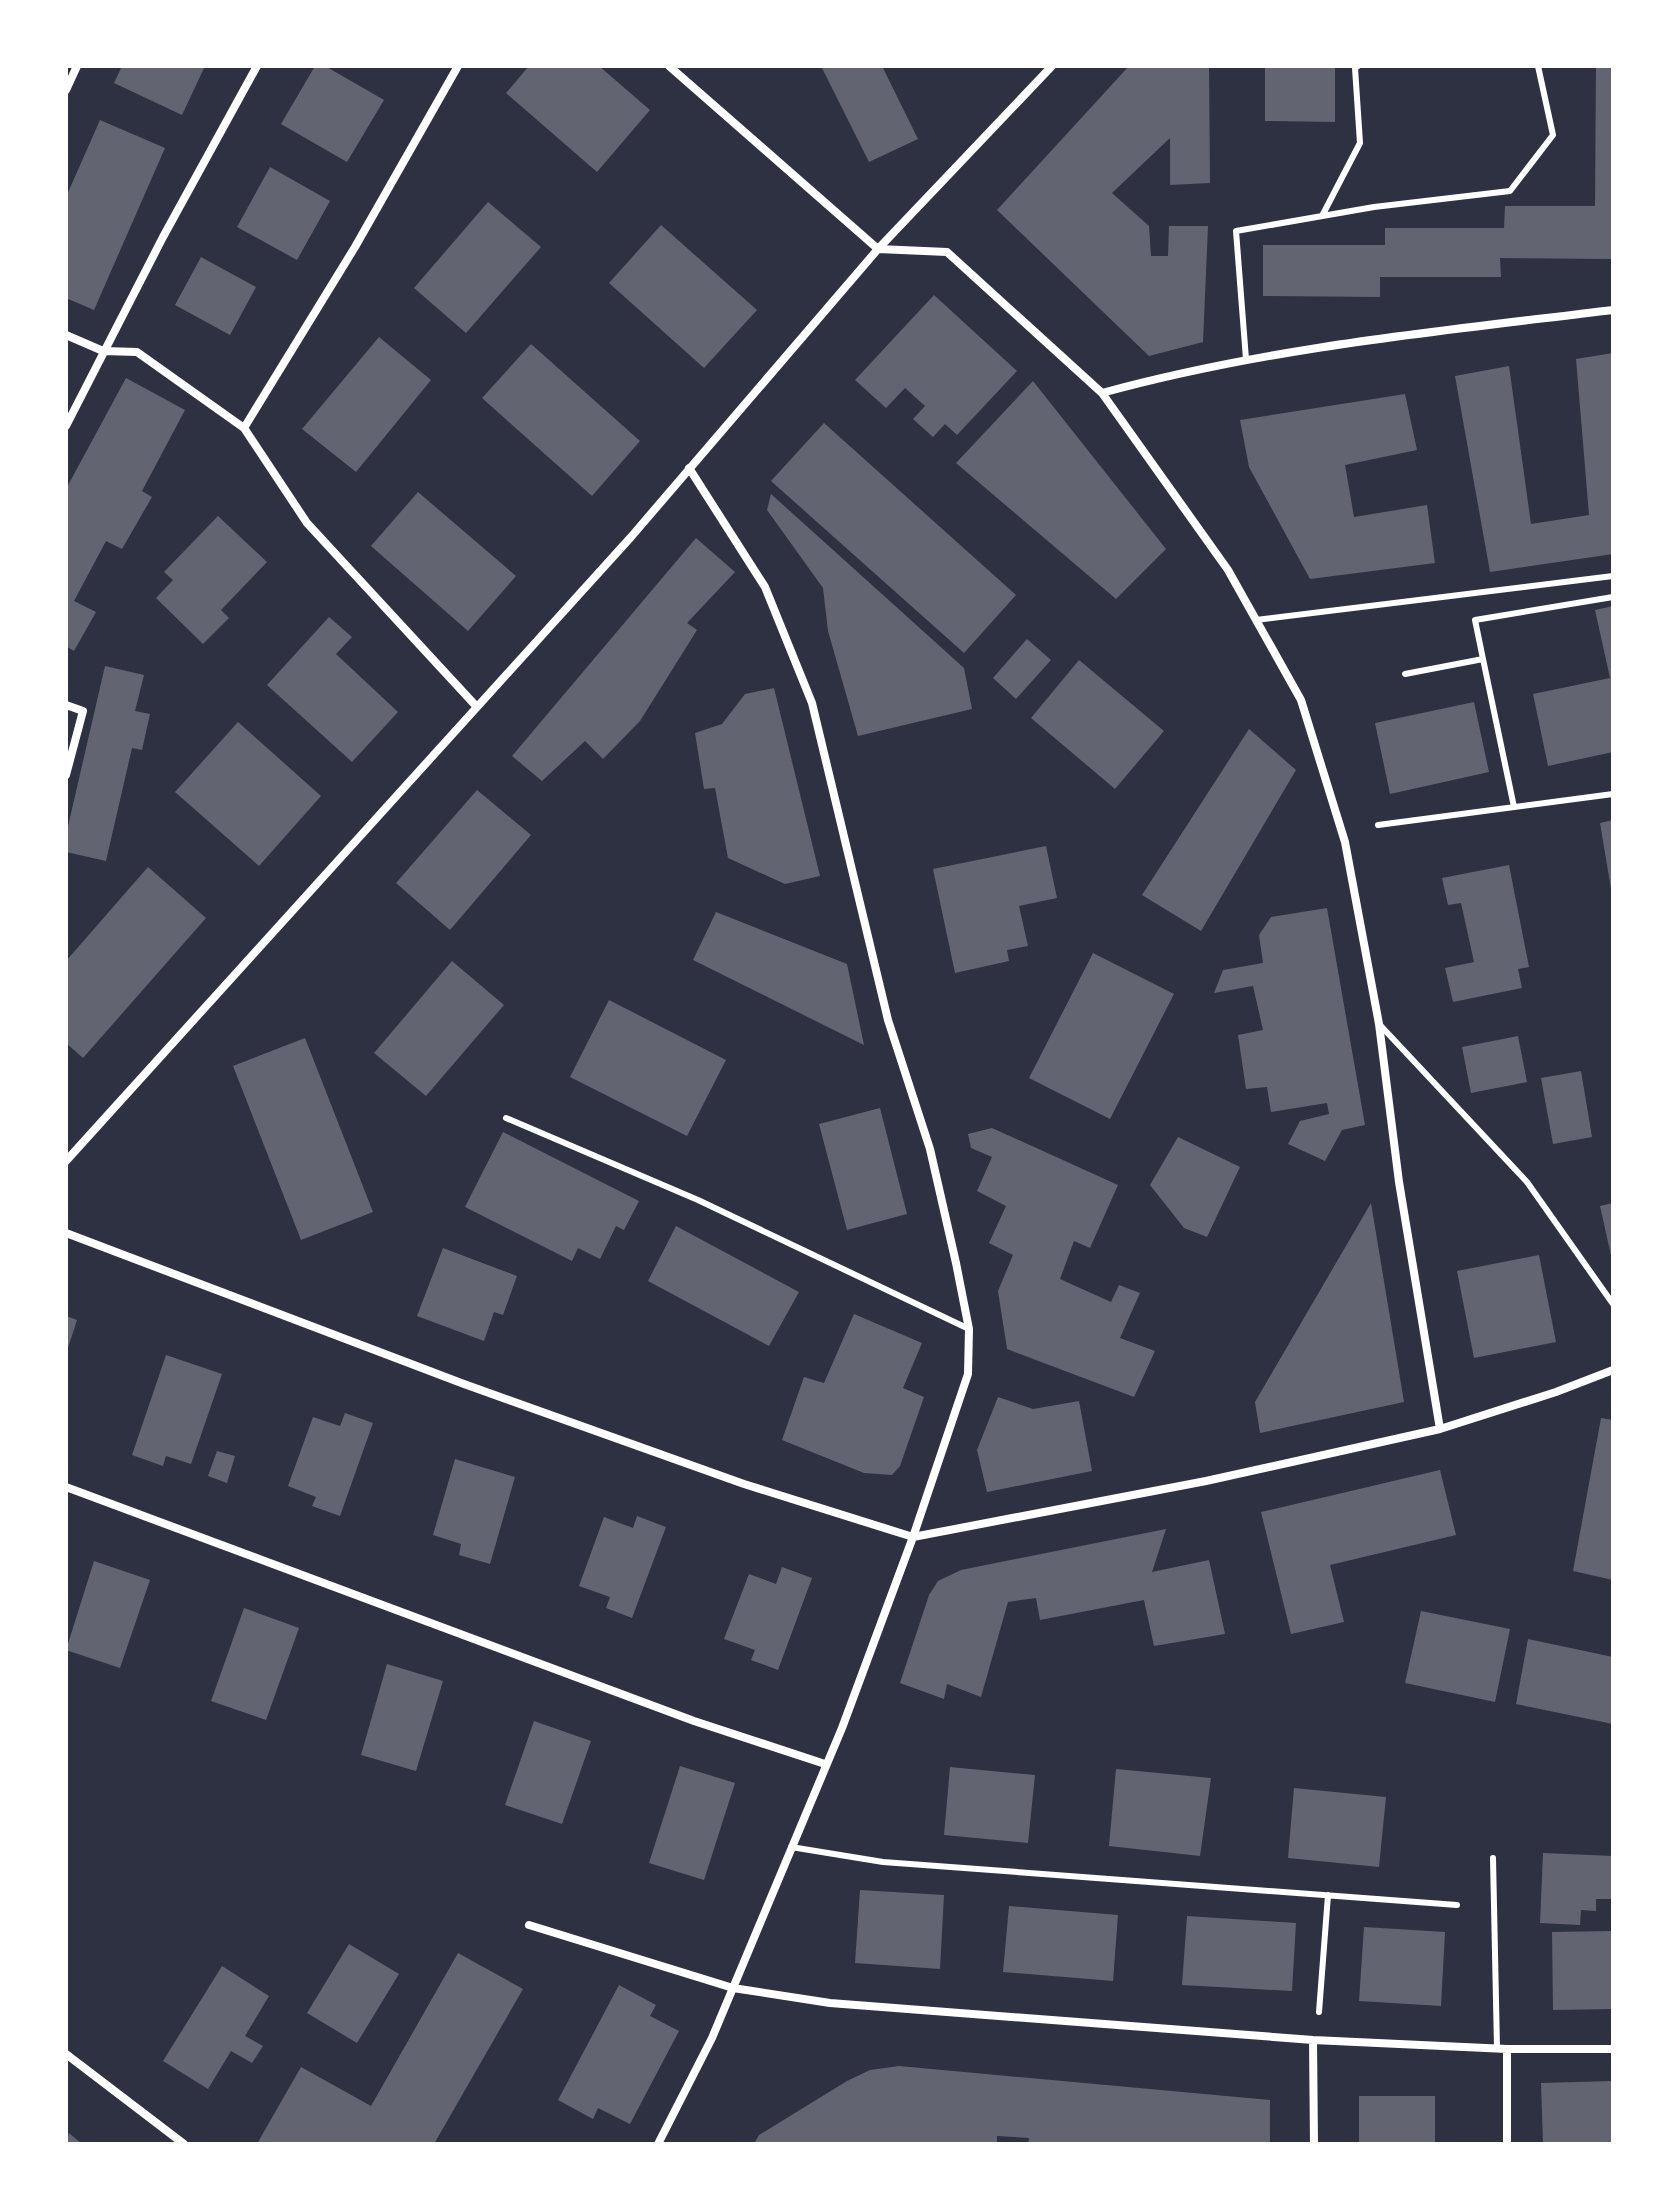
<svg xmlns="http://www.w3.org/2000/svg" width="1679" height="2210" viewBox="0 0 1679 2210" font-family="'Titillium Web',sans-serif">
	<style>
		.building { fill: #626471 }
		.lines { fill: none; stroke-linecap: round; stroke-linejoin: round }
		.service { stroke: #fff; stroke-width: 6 }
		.minor { stroke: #fff; stroke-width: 8 }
	</style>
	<rect width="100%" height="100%" fill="#2d3142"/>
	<!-- building -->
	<path class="building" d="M122,66H205L182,115L114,83Z
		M315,66H325L384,100L347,162L281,124Z
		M529,66H599L650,110L597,172L506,93Z
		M821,66H882L918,139L869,162Z
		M1129,66H1209L1210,183L1170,185V138L1112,193L1149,226L1151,256H1168L1169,226H1208L1203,342L1149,356L997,210Z
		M1265,66H1335V122L1265,121Z
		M1596,66H1613V259L1500,258L1501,277H1380V297L1263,296V245H1385V228H1504L1505,206H1595Z
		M100,120L165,148L94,310L66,298V197Z
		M270,167L330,201L297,260L237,227Z
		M488,202L541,247L466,333L414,288Z
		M661,225L757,310L704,368L609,283Z
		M201,257L256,287L230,335L175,305Z
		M934,295L1017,371L957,435L945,424L933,437L913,419L925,406L905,388L886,408L855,380Z
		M379,337L431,380L356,472L302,429Z
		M531,344L640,441L592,496L482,398Z
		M1613,353V554L1490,572L1455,376L1509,366L1531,524L1589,515L1576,359Z
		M126,378L185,410L142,491L152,497L122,549L106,541L74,601L96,612L74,651L66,646V489Z
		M1033,381L1166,549L1116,599L956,463Z
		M1405,394L1417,450L1345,465L1354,517L1427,505L1435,563L1310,579L1249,467L1240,420Z
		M824,423L1016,595L964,653L771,481Z
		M418,492L516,576L468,631L371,546Z
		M771,494L964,668L972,709L858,736L828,631L823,588L767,510Z
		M218,516L267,562L221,610L229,618L203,644L156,598L173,580L164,572Z
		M696,538L735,572L687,623L697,630L640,721L603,759L585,741L542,781L512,756Z
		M1613,606V752L1548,766L1533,694L1610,678L1595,610Z
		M329,617L352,637L336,654L398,712L352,762L267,685Z
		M1027,639L1051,660L1016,699L993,678Z
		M1079,660L1164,731L1115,789L1031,718Z
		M105,666L144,675L135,711L150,714L142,750L132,748L106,861L66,852V835Z
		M774,688L820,876L785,884L728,858L715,788L704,789L695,733L722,724L745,694Z
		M1474,702L1489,772L1390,794L1375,723Z
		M238,722L321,796L259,866L175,792Z
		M1249,729L1296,770L1201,931L1142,895Z
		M477,790L531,835L450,930L396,883Z
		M1613,820V889H1611L1600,823Z
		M1046,846L1057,898L1019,906L1028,946L1007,950L1009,961L955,973L933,869Z
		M1509,865L1529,967L1518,969L1522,988L1453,1002L1445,968L1474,962L1461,903L1448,905L1442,878Z
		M148,867L206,918L83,1058L66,1043V961Z
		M1327,908L1365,1125L1342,1130L1325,1161L1288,1144L1300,1121L1329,1114L1327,1103L1271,1112L1267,1087L1246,1089L1238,1035L1263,1030L1253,986L1214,993L1223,970L1263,963L1259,935L1271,917Z
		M716,912L847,964L864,1045L693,960Z
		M1093,953L1174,994L1110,1119L1029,1078Z
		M452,961L504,1005L426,1096L374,1053Z
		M609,1000L726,1060L687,1136L570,1077Z
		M1518,1036L1527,1082L1471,1093L1462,1047Z
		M305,1038L373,1212L301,1240L233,1066Z
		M1581,1071L1592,1137L1553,1144L1541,1078Z
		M880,1108L907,1214L847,1230L819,1124Z
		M992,1128L1118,1185L1090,1248L1074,1241L1060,1279L1111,1302L1119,1285L1140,1293L1120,1338L1155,1351L1134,1397L1007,1349L998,1291L1013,1255L989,1243L1006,1206L977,1191L992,1157L971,1148L968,1134Z
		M503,1132L639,1201L624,1230L616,1226L600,1259L578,1248L572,1261L465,1207Z
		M1178,1137L1240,1167L1207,1237L1184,1228L1150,1185Z
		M1371,1203L1404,1402L1260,1433L1255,1402Z
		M1613,1203V1259L1612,1260L1600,1206Z
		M676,1226L799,1292L769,1346L648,1281Z
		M443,1248L517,1276L503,1315L494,1312L484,1341L417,1316Z
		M1539,1255L1556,1342L1474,1358L1457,1271Z
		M854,1314L922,1343L903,1388L924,1397L900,1466L892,1475L864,1473L782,1440L804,1377L824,1383Z
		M66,1316L77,1320L67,1351H66Z
		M166,1355L222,1374L191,1464L166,1456L163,1466L132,1455Z
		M998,1397L1033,1409L1079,1401L1092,1471L987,1492L977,1450Z
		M345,1413L373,1423L340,1516L312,1506L316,1497L288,1486L313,1417L340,1426Z
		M1601,1418L1613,1420V1580L1573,1571Z
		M217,1451L235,1456L227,1483L208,1476Z
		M455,1459L515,1477L490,1564L459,1555L461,1544L433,1535Z
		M1440,1470L1456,1535L1330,1565L1344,1622L1291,1634L1261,1512Z
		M637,1516L666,1527L632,1618L606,1608L610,1597L579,1586L604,1517L633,1528Z
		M1166,1529L1152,1572L1209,1560L1225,1634L1154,1646L1144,1600L1040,1620L1036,1598L1008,1602L981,1697L947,1684L944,1699L900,1683L929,1595L938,1581L961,1570Z
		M94,1561L150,1580L120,1668L66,1650Z
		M782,1567L812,1578L778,1670L751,1660L755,1650L724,1639L749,1574L776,1584Z
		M244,1608L299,1628L266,1720L211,1701Z
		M1421,1611L1510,1629L1495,1702L1405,1683Z
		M1528,1639L1613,1657V1724L1516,1704Z
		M387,1664L443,1681L416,1771L361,1755Z
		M534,1721L591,1741L562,1824L505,1805Z
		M680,1766L735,1783L704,1880L649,1863Z
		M950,1767L1035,1775L1028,1843L944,1835Z
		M1116,1769L1211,1778L1200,1856L1109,1846Z
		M1294,1788L1386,1797L1379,1867L1288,1858Z
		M1543,1853L1613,1856V1899H1596V1911L1581,1910L1580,1925L1540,1923Z
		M860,1890L944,1895L940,1969L855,1963Z
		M1009,1906L1118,1915L1113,1981L1003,1972Z
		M1187,1916L1296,1923L1292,1991L1182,1985Z
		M1364,1927L1445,1932L1441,2006L1359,2001Z
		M1613,1931V2009L1553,2010L1552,1932Z
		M349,1944L399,1974L357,2043L307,2013Z
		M458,1953L523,1989L434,2144L258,2142L301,2067L371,2106Z
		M222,1966L269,1996L245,2036L263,2046L252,2063L231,2051L208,2089L163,2061Z
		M619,1985L656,2005L650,2016L679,2031L630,2124L598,2108L593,2119L558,2100Z
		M899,2066L1270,2100V2144H1028L1029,2138L997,2136V2144H754L759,2135L847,2081L870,2070Z
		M1613,2081V2144H1543L1541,2083Z
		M1359,2096H1435V2144H1359Z
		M69,2133L82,2144H66Z"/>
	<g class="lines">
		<!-- service -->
		<path class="service" d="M1322,216L1360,143L1355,68L1358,66
			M1246,359L1236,231L1374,207L1510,191L1553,135L1538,66
			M1256,620L1613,576
			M1483,659L1475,620L1613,597
			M1405,674L1483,659L1514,807
			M1378,825L1613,794
			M1380,1025L1527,1182L1613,1304
			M506,1118L698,1200L969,1329
			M791,1847L883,1862L1457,1905
			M1493,1858L1497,2048
			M1319,2012L1328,1895"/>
		<!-- minor -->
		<path class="minor" d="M669,66L878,249
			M66,90L77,66
			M878,249L947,252L1102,393L1228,570L1301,700L1345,842L1379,1024L1399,1182L1440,1429
			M66,335L103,351L137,352L244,428L307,523L476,706
			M1102,393C1270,347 1441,331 1613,310
			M66,426L163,237L257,66
			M244,428L355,247L458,66
			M66,705L83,711L66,775
			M66,1161L631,537L878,249L1052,66
			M66,1233L464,1384L744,1484L913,1537L1206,1481L1440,1429L1556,1392L1613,1370
			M66,1487L694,1721L825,1764
			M529,1925L733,1988L830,2003L1313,2040L1507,2049H1613
			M1313,2040L1314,2144
			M66,2054L184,2144
			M658,2144L712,2038L842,1728L913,1537L968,1374L969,1329L956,1263L930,1149L888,1020L812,703L765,587L689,468
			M1507,2144V2049"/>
	</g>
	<!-- border -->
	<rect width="1679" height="2210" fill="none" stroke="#ffffff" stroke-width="136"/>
</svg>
